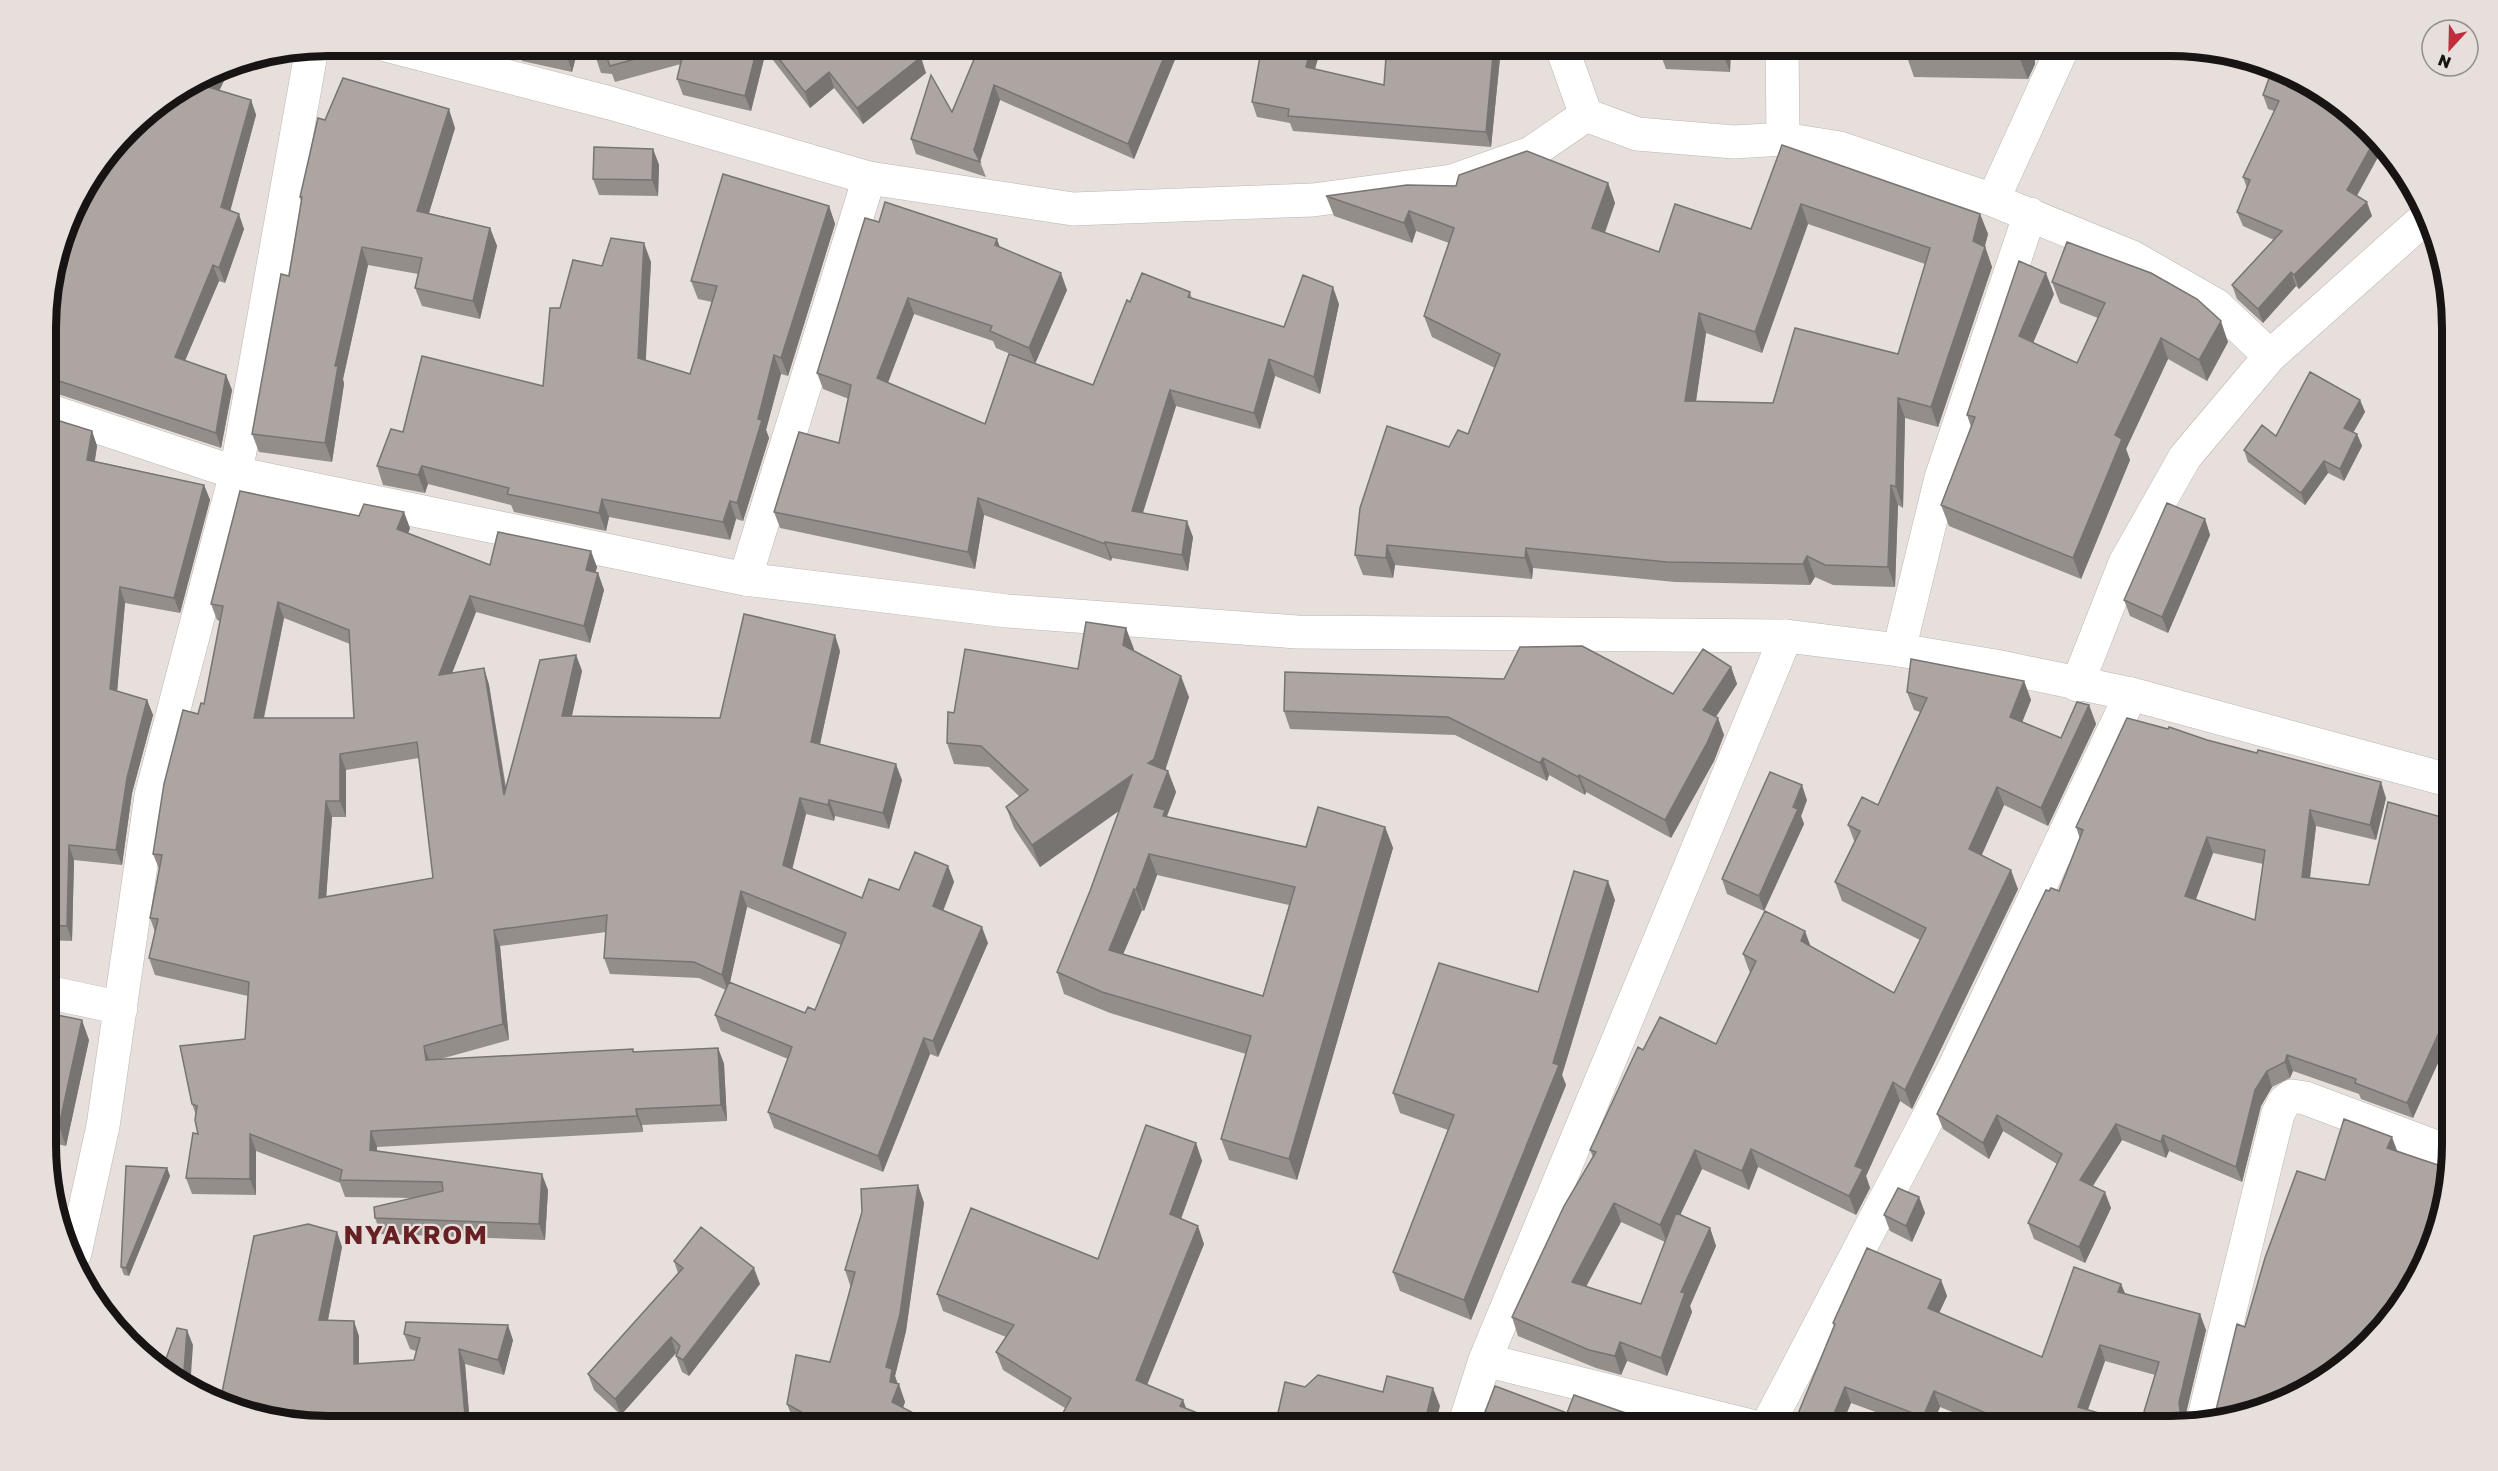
<svg xmlns="http://www.w3.org/2000/svg" width="2498" height="1471" viewBox="0 0 2498 1471" font-family="'Golos Text',sans-serif">
	<style>
		.lines { fill: none; stroke-linecap: round; stroke-linejoin: round }
		.minor-casing { stroke: #bcb6b2; stroke-width: 34 }
		.tertiary-casing { stroke: #bcb6b2; stroke-width: 34 }
		.minor { stroke: #fff; stroke-width: 33 }
		.tertiary { stroke: #fff; stroke-width: 33 }
		.wall { fill: #948e8b; fill-rule: evenodd }
		.shaded-wall { fill: #787471 }
		.building { fill: #aca5a2; stroke: #787471; stroke-width: 1.5; fill-rule: evenodd }
		.labels { text-anchor: middle; stroke-width: 4.5; stroke-linejoin: round; paint-order: stroke }
		.district-label { font-size: 26px; font-weight: bold; letter-spacing: 1.5px; fill: #672125; stroke: #e6dfdb }
		.rim { fill: none; stroke: #171413; stroke-width: 8 }
	</style>
	<rect width="100%" height="100%" fill="#e6dfdb"/>
	<g class="lines">
		<!-- minor casing -->
		<g class="minor-casing">
			<path id="minor" d="M386,45L610,103L869,178L1073,209L1313,200L1452,181L1531,153L1586,115
				M1561,45L1586,115L1637,134L1734,142L1783,139L1840,148L1993,200L2132,257L2216,305L2270,356
				M1782,45L1783,139
				M1993,200L2064,45
				M745,579L869,178
				M1899,650L1941,478L2030,214
				M2077,685L2125,563L2185,457L2270,356L2425,218
				M47,992L121,1008
				M75,1253L103,1126L151,796L236,473L312,48
				M1485,1360L1751,1426
				M2203,1421L2278,1114L2284,1102L2292,1096L2305,1098L2452,1153
				M1464,1426L1485,1360L1786,636
				M1767,1426L1954,1068L2131,694"/>
		</g>
		<!-- tertiary casing -->
		<g class="tertiary-casing">
			<path id="tertiary" d="M47,410L236,473L745,579L1007,611L1297,632L1786,636L1899,650L1995,666L2131,694L2452,781"/>
		</g>
		<!-- minor -->
		<use href="#minor" class="minor"/>
		<!-- tertiary -->
		<use href="#tertiary" class="tertiary"/>
	</g>
	<!-- wall -->
	<path class="wall" d="M517,45H579L572,72L522,61Z
		M596,45H913L926,73L863,124L834,88L810,108L766,51L751,111L683,95L677,79L681,64L615,82L612,74L601,73L596,58Z
		M980,45H1181L1134,159L1000,100L980,162L986,177L916,154L911,139L952,112Z
		M1185,45H1203L1200,52Z
		M1262,45H1322L1315,69L1384,85L1500,58L1491,147L1293,131L1290,123L1257,117L1252,102Z
		M1660,45H1731L1730,72L1666,69L1660,53Z
		M1907,45H2035V64L2028,79L1914,77L1907,57Z
		M232,64L219,90L251,100L256,115L230,211L244,229L225,283L219,281L185,361L226,375L232,390L221,448L52,392H47V291L220,66Z
		M2263,95L2370,128L2384,146L2357,196L2372,216L2299,289L2296,286L2263,323L2237,299L2232,285L2274,240L2243,226L2237,212L2247,188L2243,177L2274,111L2268,109Z
		M325,120L455,128L429,213L490,228L497,246L480,319L422,306L415,288L418,274L368,265L343,379L344,384L332,462L259,452L252,434L289,276L301,202L300,197Z
		M1782,145L1980,214L1988,234L1985,246L1992,267L1938,427L1905,418L1903,508L1898,505L1895,587L1833,585L1815,577L1810,585L1675,582L1533,568L1532,579L1395,565L1393,578L1363,575L1355,555L1449,447L1468,434L1495,368L1432,337L1424,316L1449,243L1416,231L1412,243L1334,216L1326,196L1456,186L1608,183L1615,203L1605,233L1659,252L1751,229ZM1808,224L1925,264L1898,354L1773,403L1696,401L1706,333L1762,353Z
		M653,149L659,165L658,196L599,195L593,179Z
		M829,206L835,224L788,376L781,374L766,430L769,438L743,521L736,519L730,540L609,517L606,531L514,512L511,505L428,484L425,493L383,485L377,466L403,432L543,386L560,308L602,266L651,262L645,360L690,374L712,302L698,299L691,281Z
		M879,222L1000,248L1067,290L1035,363L1093,385L1130,302L1190,292L1192,299L1284,327L1339,304L1320,394L1275,376L1260,429L1176,406L1143,513L1193,537L1188,571L1112,558L1111,561L984,515L975,569L780,528L774,512L839,443L849,399L823,389L817,373ZM914,314L993,341L996,348L1013,355L985,424L888,383Z
		M2052,282L2228,342L2207,381L2168,359L2126,449L2130,460L2081,579L1949,526L1941,505L1971,427L1967,415L2054,294L2033,343L2077,363L2098,318L2060,303Z
		M2360,400L2365,412L2353,432L2357,434L2362,446L2344,481L2328,473L2305,505L2248,462L2244,450L2276,436Z
		M47,417L92,431L97,446L95,461L204,485L210,500L180,613L125,603L117,691L147,700L153,715L132,793L122,865L74,860L72,941L47,940Z
		M2205,519L2210,535L2168,633L2130,616L2124,600Z
		M410,528L408,534L490,565L597,567L595,573H598L604,590L590,643L476,612L452,673L484,668L489,685L506,787L576,655L582,671L572,716L720,718L840,651L820,744L902,780L889,829L835,816L834,821L806,814L792,869L862,898L899,890L948,866L954,882L943,910L988,943L938,1057L930,1054L883,1172L774,1128L768,1112L788,1059L721,1031L715,1015L726,990L699,978L610,974L604,958L606,932L500,946L509,1040L437,1060L718,1048L724,1064L727,1121L642,1125L643,1132L377,1147V1151L548,1190L545,1240L381,1234L375,1218L414,1198L345,1197L340,1183L256,1151V1195L192,1194L186,1178L198,1134L196,1115L192,1104L245,1039L248,996L155,975L149,958L155,932L150,918L159,869L153,854L198,714L204,704L220,621L217,620L211,604ZM284,618L350,644L354,718H264ZM419,758L433,878L326,897L332,817H346V770ZM747,907L841,945L815,1010L805,1013L730,982Z
		M1126,628L1133,651L1189,697L1165,770L1168,771L1176,792L1167,816V817L1306,847L1385,827L1393,848L1297,1180L1229,1160L1221,1139L1246,1054L1110,1013L1064,994L1057,972L1090,891L1119,810L1040,867L1014,828L1006,807L1020,797L989,767L954,764L947,743L954,713L1078,669ZM1157,875L1289,905L1263,996L1123,954L1142,910L1144,911Z
		M1731,667L1737,684L1716,717L1724,735L1714,761L1671,838L1586,792L1585,795L1549,775L1547,781L1455,735L1290,729L1284,711L1673,694Z
		M2024,681L2031,700L2022,722L2061,738L2089,705L2096,724L2048,826L2004,805L1981,856L2018,889L1912,1109L1900,1101L1866,1176L1870,1188L1856,1215L1758,1167L1749,1190L1702,1169L1680,1214L1710,1228L1716,1246L1690,1306L1692,1312L1667,1376L1627,1361L1621,1375L1596,1368L1518,1336L1512,1317L1593,1157L1590,1150L1643,1050L1716,1044L1750,973L1743,954L1811,947L1894,993L1920,940L1842,901L1835,882L1855,843L1848,825L1878,805L1920,712L1914,710L1907,692ZM1621,1222L1665,1242L1641,1304L1586,1287Z
		M2207,740L2386,798L2376,840L2316,826L2310,878L2369,885L2452,820V1032L2413,1118L2361,1099L2359,1094L2293,1071L2290,1078L2272,1087L2261,1106L2242,1182L2169,1151L2166,1158L2122,1140L2093,1186L2111,1208L2085,1263L2034,1239L2028,1223L2057,1164L2003,1131L1989,1159L1943,1129L1937,1114L2049,891H2059L2080,839L2076,827ZM2213,853L2263,864L2255,920L2196,899Z
		M1807,800L1801,816L1804,824L1764,911L1727,894L1722,879Z
		M1615,900L1562,1075L1566,1085L1471,1320L1400,1291L1393,1272L1448,1130L1400,1113L1393,1093L1538,992Z
		M47,1013L89,1040L66,1146L47,1142Z
		M1196,1143L1202,1161L1181,1219L1204,1244L1147,1385L1183,1400L1186,1408H1065L1003,1370L996,1352L1006,1337L943,1311L937,1294L1098,1259Z
		M2397,1152L2312,1388L2211,1419L2216,1410L2245,1327L2325,1180Z
		M167,1168L170,1176L129,1276L124,1275L121,1267Z
		M918,1185L924,1203L906,1331L895,1376L905,1402L903,1408L938,1426H801L794,1422L787,1404L830,1362L851,1288L845,1270Z
		M1919,1197L1925,1213L1912,1242L1890,1231L1884,1215Z
		M337,1232L342,1247L328,1320L359,1336V1364L414,1360L416,1351L410,1349L404,1334L513,1340L504,1375L465,1364L470,1426H327L254,1416Z
		M674,1261L760,1284L689,1376L682,1372L676,1356V1353L621,1415L594,1390L588,1374L678,1273Z
		M1941,1280L1947,1296L1939,1313L2042,1357L2121,1284L2125,1293L2206,1330L2185,1417V1419L2189,1425H1984L1940,1407L1932,1425H1911L1851,1403L1841,1426L1834,1326L1833,1323ZM2105,1361L2155,1375L2140,1425L2088,1410Z"/>
	<!-- shaded-wall -->
	<path class="shaded-wall" d="M570,45H579L572,72L567,56Z
		M758,45H764L766,51L751,111L745,96Z
		M1169,45H1181L1134,159L1128,144Z
		M1198,45H1203L1200,52Z
		M1312,45H1322L1311,82L1306,67Z
		M1494,45H1495L1500,58L1491,147L1486,132Z
		M1724,45H1731L1730,72L1724,56Z
		M2027,45H2035V64L2028,79L2020,59Z
		M921,57L926,73L863,124L857,108Z
		M232,64L214,102L208,87L217,68L220,66Z
		M829,72L834,88L810,108L805,92Z
		M994,85L1000,100L980,162L974,150Z
		M251,100L256,115L227,223L221,207Z
		M449,109L455,128L424,229L417,211Z
		M2377,136L2384,146L2352,204L2347,190Z
		M653,149L659,165L658,196L652,180Z
		M1608,183L1615,203L1599,248L1592,228Z
		M2367,202L2372,216L2299,289L2294,275Z
		M1801,204L1808,224L1762,353L1755,332Z
		M829,206L835,224L788,376L781,358Z
		M1409,211L1416,231L1412,243L1404,223Z
		M239,214L244,229L225,283L219,268Z
		M1980,214L1988,234L1983,253L1985,247L1992,267L1938,427L1931,407Z
		M490,228L497,246L480,319L473,301Z
		M997,239L1003,256L995,245Z
		M644,243L651,262L645,376L638,358Z
		M362,247L368,265L343,379L344,384L332,462L325,443L335,366Z
		M213,265L219,281L180,372L175,357Z
		M2291,272L2296,286L2263,323L2258,309Z
		M1061,273L1067,290L1035,364L1029,348Z
		M2046,273L2054,294L2027,357L2019,336Z
		M1333,287L1339,304L1320,394L1314,377Z
		M908,298L914,314L883,395L877,378Z
		M1699,313L1706,333L1693,421L1685,401Z
		M2221,321L2228,342L2207,381L2199,360Z
		M2161,338L2168,359L2126,449L2130,460L2081,579L2073,558L2115,435Z
		M774,355L781,374L766,430L769,438L743,521L737,503Z
		M1269,359L1275,376L1260,429L1254,413Z
		M226,375L232,390L221,448L216,433Z
		M1170,390L1176,406L1138,528L1132,511Z
		M1898,398L1905,418L1903,508L1896,487Z
		M2360,400L2365,412L2349,440L2344,428Z
		M92,431L97,446L92,475L87,460Z
		M2357,434L2362,446L2344,481L2340,469Z
		M2324,461L2328,473L2305,505L2301,493Z
		M422,466L428,484L425,493L418,475Z
		M204,485L210,500L180,613L174,598Z
		M1891,485L1898,505L1895,587L1888,567Z
		M978,498L984,515L975,569L968,552Z
		M602,499L609,517L606,531L599,513Z
		M730,501L736,519L730,540L723,522Z
		M404,512L410,528L403,546L397,529Z
		M2205,519L2210,535L2168,633L2162,617Z
		M1187,521L1193,537L1188,571L1182,555Z
		M1105,542L1112,558L1111,561L1105,544Z
		M1387,545L1395,565L1393,578L1386,558Z
		M1526,548L1533,568L1532,579L1525,558Z
		M591,551L597,567L592,586L586,570Z
		M1807,556L1815,577L1810,585L1803,564Z
		M598,573L604,590L590,643L584,626Z
		M120,587L125,603L116,704L110,689Z
		M470,596L476,612L445,691L439,675Z
		M278,602L284,618L260,735L254,718Z
		M1126,628L1134,649L1131,667L1123,645Z
		M835,635L840,651L817,758L811,742Z
		M576,655L582,671L568,732L562,716Z
		M1731,667L1737,684L1709,727L1703,710Z
		M484,668L489,685L509,811L504,795Z
		M1181,676L1189,697L1162,780L1148,763Z
		M2024,681L2031,700L2017,735L2010,717Z
		M147,700L153,715L132,793L122,865L116,850L127,778Z
		M2089,705L2096,724L2048,826L2041,808Z
		M1718,718L1724,735L1714,761L1671,838L1665,820Z
		M340,754L346,770V817L340,801Z
		M1543,758L1549,775L1547,781L1540,763Z
		M896,764L902,780L889,829L883,813Z
		M1168,771L1176,792L1167,816L1173,832L1154,807Z
		M1132,775L1140,796L1040,867L1032,845Z
		M1579,775L1586,792L1585,795L1578,777Z
		M2381,782L2386,798L2376,840L2370,825Z
		M1802,785L1807,800L1801,816L1804,824L1764,911L1759,896Z
		M1997,787L2004,805L1976,868L1969,849Z
		M800,798L806,814L789,882L783,865Z
		M829,800L835,816L834,821L828,805Z
		M326,801L332,817L325,914L319,898Z
		M2310,810L2316,826L2308,893L2302,877Z
		M1385,827L1393,848L1297,1180L1289,1159Z
		M2207,837L2213,853L2191,912L2185,896Z
		M69,845L74,860L72,941L67,926Z
		M1149,854L1157,875L1144,911L1136,890Z
		M948,866L954,882L939,922L933,906Z
		M2011,870L2018,889L1912,1109L1905,1090Z
		M1608,881L1615,900L1562,1075L1566,1085L1471,1320L1464,1300L1553,1063Z
		M1134,889L1142,910L1116,971L1109,950Z
		M741,891L747,907L728,991L722,975Z
		M982,927L988,943L938,1057L933,1041Z
		M494,930L500,946L509,1040L503,1024Z
		M1805,931L1812,950L1801,941Z
		M2452,1004V1032L2413,1118L2407,1103Z
		M82,1020L89,1040L66,1146L59,1126Z
		M924,1038L930,1054L883,1172L878,1156Z
		M424,1046L430,1062L426,1060Z
		M718,1048L724,1064L727,1121L721,1105Z
		M2287,1055L2293,1071L2290,1078L2285,1062Z
		M2267,1071L2272,1087L2261,1106L2242,1182L2236,1167L2255,1090Z
		M1893,1082L1900,1101L1866,1176L1870,1188L1856,1215L1849,1196L1855,1166Z
		M636,1109L642,1125L643,1132L637,1116Z
		M1997,1115L2003,1131L1989,1159L1983,1143Z
		M2116,1124L2122,1140L2086,1196L2080,1180Z
		M371,1131L377,1147L376,1166L370,1150Z
		M250,1134L256,1151V1195L250,1179Z
		M2163,1135L2169,1151L2166,1158L2161,1142Z
		M2392,1137L2398,1153L2387,1148Z
		M1196,1143L1202,1161L1176,1232L1170,1214Z
		M1751,1149L1758,1167L1749,1190L1742,1171Z
		M1695,1150L1702,1169L1667,1243L1660,1225Z
		M167,1168L170,1176L129,1276L126,1268Z
		M542,1174L548,1190L545,1240L539,1224Z
		M918,1185L924,1203L906,1331L895,1376L898,1386L899,1384L905,1402L898,1419L892,1402L886,1367Z
		M2105,1192L2111,1208L2085,1263L2079,1247Z
		M1919,1197L1925,1213L1912,1242L1906,1226Z
		M1614,1203L1621,1222L1578,1301L1572,1282Z
		M1198,1226L1204,1244L1142,1397L1136,1380Z
		M1710,1228L1716,1246L1690,1306L1692,1312L1667,1376L1661,1358L1681,1292Z
		M337,1232L342,1247L325,1335L319,1320Z
		M754,1268L760,1284L689,1376L683,1360Z
		M1941,1280L1947,1296L1934,1324L1928,1308Z
		M2121,1284L2127,1299L2118,1292Z
		M2200,1314L2206,1330L2185,1417V1425L2180,1411L2179,1402Z
		M354,1321L359,1336V1380L354,1364Z
		M508,1325L513,1340L504,1375L498,1360Z
		M187,1330L193,1345L190,1389L183,1385Z
		M671,1337L676,1353L621,1415L615,1399Z
		M1620,1342L1627,1361L1621,1375L1615,1356Z
		M2100,1345L2105,1361L2083,1422L2078,1407Z
		M459,1349L465,1364L470,1426H466Z
		M1845,1387L1851,1403L1841,1426H1829Z
		M1433,1388L1440,1406L1435,1426H1424Z
		M1934,1391L1940,1407L1932,1425H1926L1923,1417Z
		M1183,1400L1189,1417L1180,1406Z
		M1637,1417L1640,1426H1634Z"/>
	<!-- building -->
	<path class="building" d="M517,45H570L567,56Z
		M596,45H758L745,96L677,79L685,45L610,66L607,58H596Z
		M768,45H913L921,57L857,108L829,72L805,92Z
		M980,45H1169L1128,144L994,85L974,150L980,162L911,139L931,75L952,112Z
		M1262,45H1312L1306,67L1384,85L1386,57H1391L1392,45H1494L1486,132L1288,116L1289,109L1252,102Z
		M1660,45H1724V56L1660,53Z
		M1907,45H2027L2020,59L1907,57Z
		M2273,67L2312,83L2370,128L2377,136L2347,190L2367,202L2294,275L2291,272L2258,309L2232,285L2282,231L2237,212L2250,180L2243,177L2279,101L2263,95Z
		M217,68L208,87L251,100L221,207L239,214L219,268L213,265L175,357L226,375L216,433L47,377V291L74,202L141,115Z
		M343,78L449,109L417,211L490,228L473,301L415,288L422,258L362,247L335,366H338L325,443L252,434L281,274L289,276L302,197H300L318,118L325,120Z
		M1782,145L1980,214L1973,241L1985,247L1931,407L1898,398L1896,487L1891,485L1888,567L1825,565L1807,556L1803,564L1667,562L1526,548L1525,558L1387,545L1386,558L1355,555L1360,508L1387,426L1449,447L1458,430L1468,434L1500,354L1424,316L1454,228L1409,211L1404,223L1326,196L1407,185L1456,186L1459,175L1527,151L1608,183L1592,228L1659,252L1675,204L1751,229ZM1801,204L1930,248L1898,354L1795,328L1773,403L1685,401L1699,313L1755,332Z
		M594,147L653,149L652,180L593,179Z
		M723,174L829,206L781,358L774,355L758,419L762,420L737,503L730,501L723,522L602,499L599,513L507,494L509,488L422,466L418,475L377,466L391,429L403,432L422,356L543,386L550,308H560L573,260L602,266L611,238L644,243L638,358L690,374L717,286L691,281Z
		M885,202L997,239L995,245L1061,273L1029,348L990,331L992,326L908,298L877,378L985,424L1009,354L1093,385L1127,300L1130,302L1142,273L1190,292L1188,297L1284,327L1303,275L1333,287L1314,377L1269,359L1254,413L1170,390L1132,511L1187,521L1182,555L1105,542V544L978,498L968,552L774,512L799,432L839,443L851,385L817,373L865,218L879,222Z
		M2067,242L2151,273L2197,299L2221,321L2199,360L2161,338L2115,435L2122,439L2073,558L1941,505L1975,417L1967,415L2019,261L2046,273L2019,336L2077,363L2105,303L2052,282Z
		M2310,372L2360,400L2344,428L2357,434L2340,469L2324,461L2301,493L2244,450L2262,425L2276,436Z
		M47,417L92,431L87,460L204,485L174,598L120,587L110,689L147,700L127,778L116,850L69,845L67,926L47,925Z
		M240,491L359,516L364,504L404,512L397,529L490,565L498,532L591,551L586,570L598,573L584,626L470,596L439,675L484,668L504,795L540,660L576,655L562,716L720,718L744,614L835,635L811,742L896,764L883,813L829,800L828,805L800,798L783,865L862,898L869,879L899,890L915,852L948,866L933,906L982,927L933,1041L924,1038L878,1156L768,1112L792,1047L715,1015L729,982L805,1013L808,1007L815,1010L846,933L741,891L722,975L694,962L604,958L607,915L494,930L503,1024L424,1046L426,1060L633,1049V1052L718,1048L721,1105L636,1109L637,1116L371,1131L370,1150L542,1174L539,1224L375,1218L374,1207L443,1191L442,1182L340,1180L342,1170L250,1134V1179L186,1178L193,1133L198,1134L195,1120L197,1106L192,1104L180,1046L245,1039L249,982L149,958L158,919L150,918L162,855L153,854L164,784L183,710L198,714L201,703L204,704L223,606L211,604ZM278,602L349,630L354,718H254ZM417,742L433,878L319,898L326,801H340V754Z
		M2167,503L2205,519L2162,617L2124,600Z
		M1086,622L1126,628L1123,645L1181,676L1154,759L1148,763L1168,771L1154,807L1165,810L1163,816L1306,847L1318,807L1385,827L1289,1159L1221,1139L1251,1036L1102,992L1057,972L1090,891L1132,775L1032,845L1006,807L1028,790L981,746L947,743L948,712L954,713L965,649L1078,669ZM1149,854L1295,887L1263,996L1109,950L1134,889L1136,890Z
		M1582,646L1673,694L1703,649L1731,667L1703,710L1718,718L1707,743L1665,820L1579,775L1578,777L1543,758L1540,763L1448,717L1284,711L1285,672L1504,679L1520,647Z
		M1911,659L2024,681L2010,717L2061,738L2077,702L2089,705L2041,808L1997,787L1969,849L2011,870L1905,1090L1893,1082L1855,1166L1863,1169L1849,1196L1751,1149L1742,1171L1695,1150L1660,1225L1614,1203L1572,1282L1641,1304L1676,1213L1710,1228L1681,1292L1685,1293L1661,1358L1620,1342L1615,1356L1589,1350L1512,1317L1564,1206L1596,1152L1590,1150L1638,1047L1643,1050L1660,1017L1716,1044L1756,961L1743,954L1765,911L1805,931L1801,941L1894,993L1926,928L1835,882L1860,831L1848,825L1862,797L1878,805L1927,698L1907,692Z
		M2127,718L2168,729L2169,727L2207,740L2257,753L2258,750L2381,782L2370,825L2310,810L2302,877L2369,885L2388,802L2452,820V1004L2407,1103L2355,1083L2356,1079L2287,1055L2285,1062L2267,1071L2255,1090L2236,1167L2163,1135L2161,1142L2116,1124L2080,1180L2105,1192L2079,1247L2028,1223L2062,1154L1997,1115L1983,1143L1937,1114L2046,890L2049,891L2051,888L2059,891L2083,830L2076,827ZM2207,837L2265,850L2255,920L2185,896Z
		M1770,772L1802,785L1793,807L1798,809L1759,896L1722,879Z
		M1574,871L1608,881L1553,1063L1559,1065L1464,1300L1393,1272L1454,1115L1393,1093L1439,963L1538,992Z
		M47,1013L82,1020L59,1126L47,1124Z
		M2344,1119L2392,1137L2387,1148L2450,1169L2415,1285L2370,1343L2312,1388L2299,1392L2293,1390L2292,1394L2281,1397L2273,1395L2272,1400L2211,1419L2216,1410L2237,1324L2245,1327L2265,1258L2297,1171L2325,1180Z
		M1146,1125L1196,1143L1170,1214L1198,1226L1136,1380L1183,1400L1180,1406L1230,1426H1056L1071,1398L996,1352L1014,1325L937,1294L971,1208L1098,1259Z
		M126,1166L167,1168L126,1268L121,1267Z
		M918,1185L900,1314L886,1367L892,1369L890,1382L899,1384L892,1402L938,1426H826L787,1404L796,1355L830,1362L855,1272L845,1270L862,1212L861,1189Z
		M1898,1188L1919,1197L1906,1226L1884,1215Z
		M308,1224L337,1232L319,1320L354,1321V1364L414,1360L420,1338L404,1334L406,1322L508,1325L498,1360L459,1349L466,1426H327L254,1416L220,1402L254,1236Z
		M701,1227L754,1268L683,1360L676,1356L680,1346L671,1337L615,1399L588,1374L683,1268L674,1261Z
		M1867,1248L1941,1280L1928,1308L2042,1357L2074,1267L2121,1284L2118,1292L2200,1314L2179,1402L2180,1411L2185,1419L2194,1424L2189,1425H2014L1934,1391L1923,1417L1845,1387L1829,1426H1793L1835,1324L1833,1323ZM2100,1345L2159,1362L2140,1425L2078,1407Z
		M177,1328L187,1330L183,1385L163,1367Z
		M1318,1375L1383,1392L1387,1376L1433,1388L1424,1426H1275L1285,1382L1305,1387Z
		M1495,1386L1567,1413L1574,1395L1637,1417L1634,1426H1482L1480,1425Z
		M721,1415L737,1426H710Z"/>
	<g class="labels">
		<!-- district labels -->
		<g class="district-label">
			<text x="416" y="1244">NYAKROM</text>
		</g>
	</g>
	<!-- crop -->
	<path d="M0 0H2498V1471H0ZM328 56H2170A272 272 0 0 1 2442 328V1144A272 272 0 0 1 2170 1416H328A272 272 0 0 1 56 1144V328A272 272 0 0 1 328 56Z" fill="#e6dfdb" fill-rule="evenodd"/>
	<path class="rim" d="M328 56H2170A272 272 0 0 1 2442 328V1144A272 272 0 0 1 2170 1416H328A272 272 0 0 1 56 1144V328A272 272 0 0 1 328 56Z"/>
	<!-- north arrow -->
	<g transform="translate(2450 48) rotate(202)"><circle r="28" fill="#e6dfdb" stroke="#938e8b" stroke-width="1.5"/>
	<path d="M0-4.5L10 22L0 15L-10 22Z" fill="#be2e3d"/>
	<text y="-9" font-size="16" font-weight="bold" text-anchor="middle" fill="#171413">N</text>
	</g>
</svg>
